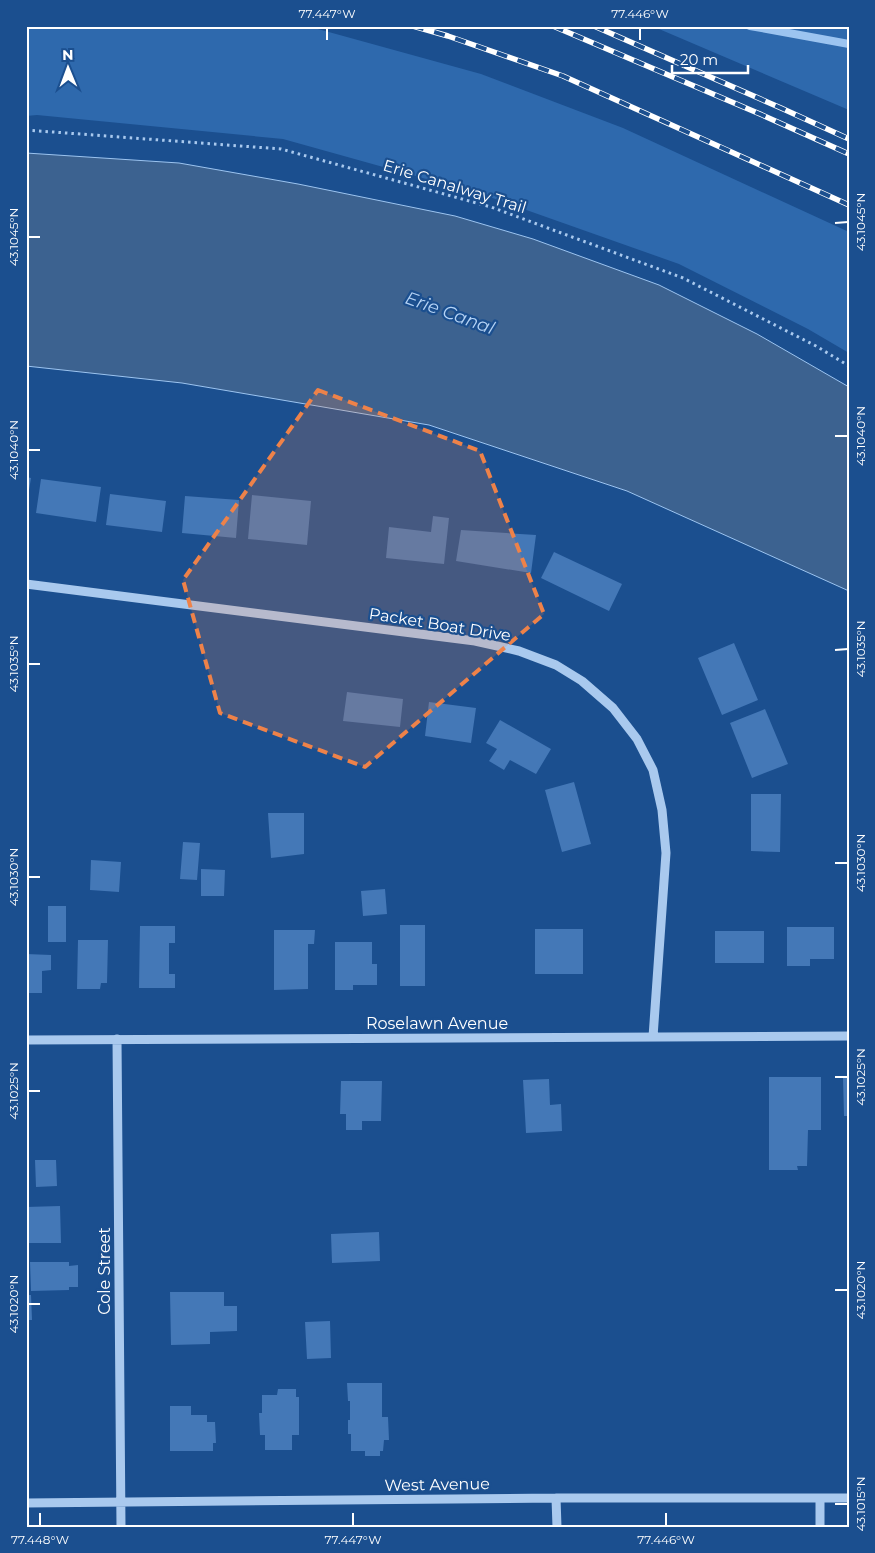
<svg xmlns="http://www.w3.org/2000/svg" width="875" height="1553" viewBox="0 0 875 1553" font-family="Montserrat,sans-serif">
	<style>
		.green { fill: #2e69ad }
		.water { fill: #3c6290; stroke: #9cc4f0 }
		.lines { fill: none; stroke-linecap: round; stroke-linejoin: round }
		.stream { stroke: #9cc4f0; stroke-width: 8 }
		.building { fill: #4478b7 }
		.path { stroke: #a9c9ee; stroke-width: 3; stroke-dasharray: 2.5 4; stroke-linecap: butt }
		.minor { stroke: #a9c9ee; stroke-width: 9 }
		.rail-casing { stroke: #fff; stroke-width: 5.5 }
		.rail { stroke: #1b4f8f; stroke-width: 4; stroke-dasharray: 11; stroke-linecap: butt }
		.marked { fill: #ee8249; fill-opacity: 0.2; stroke: #ee8249; stroke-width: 4; stroke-dasharray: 10 6; stroke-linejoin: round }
		.ticks { fill: none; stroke: #fff; stroke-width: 2 }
		.labels { text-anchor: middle; stroke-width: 4.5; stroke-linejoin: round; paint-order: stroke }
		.street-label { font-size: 16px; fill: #fff; stroke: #1b4f8f }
		.water-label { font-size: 18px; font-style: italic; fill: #b5d3f5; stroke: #1b4f8f }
		.neatline { fill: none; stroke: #fff; stroke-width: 2 }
		.ticks-label { font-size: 12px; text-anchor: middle; fill: #fff }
	</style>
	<rect width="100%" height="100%" fill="#1b4f8f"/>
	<!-- green -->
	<path class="green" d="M26,26H307L481,74L623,128L849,232V353L808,329L679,264L487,196L283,139L37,115L26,116Z
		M652,26H849V110Z"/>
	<!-- water -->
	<path class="water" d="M26,153L179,163L298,184L455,216L533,239L659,285L757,334L849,387V591L627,491L429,425L182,383L26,366Z"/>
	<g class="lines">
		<!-- stream -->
		<path class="stream" d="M750,26L849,44"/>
	</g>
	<!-- building -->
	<path class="building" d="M26,477L31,478L27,502H26Z
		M41,479L101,487L96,522L36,513Z
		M110,494L166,501L162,532L106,525Z
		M252,495L311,501L307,545L248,539Z
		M185,496L239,500L236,538L182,533Z
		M433,516L449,518L444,564L386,558L389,527L431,532Z
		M461,530L536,535L531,573L456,561Z
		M554,552L622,584L609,611L541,578Z
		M734,643L758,700L722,715L698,658Z
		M347,692L403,699L400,727L343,721Z
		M429,702L476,708L471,743L425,736Z
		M765,709L788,764L752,778L730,723Z
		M500,720L551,749L536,774L510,760L504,770L489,761L497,749L486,743Z
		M574,782L591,844L562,852L545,790Z
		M751,794H781L780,852L751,851Z
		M268,813H304V854L271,858Z
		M183,842L200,843L197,880L180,879Z
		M91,860L121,862L119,892L90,890Z
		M201,869L225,870L224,896H201Z
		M385,889L387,914L363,916L361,891Z
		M48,906H66V942H48Z
		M400,925H425V986H400Z
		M140,926H175V943H169V974H175V988H139Z
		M787,927H834V959H810V966H787Z
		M535,929H583V974H535Z
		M274,930H315L314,944H308V989L274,990Z
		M715,931H764V963H715Z
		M78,940H108L107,983H101L100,989H77Z
		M335,942H372V964H377V985H353V990H335Z
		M26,954L51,955V970L42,971V993H26Z
		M769,1077H821V1130H808L807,1166H797L798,1170H769Z
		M843,1078H849V1116H844Z
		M549,1079L550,1105L561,1104L562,1131L526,1133L523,1080Z
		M341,1081H382L381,1121H362V1130H346V1114H340Z
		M35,1160H56L57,1186L36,1187Z
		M60,1206L61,1243H26V1207Z
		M379,1232L380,1261L332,1263L331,1234Z
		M30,1262H69V1266L78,1265V1287H69V1290L31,1291Z
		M170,1292H224V1306H237V1331L210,1332V1344L171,1345Z
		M26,1295H31L32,1320H26Z
		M330,1321L331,1358L307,1359L305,1322Z
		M347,1383H382V1417H388L389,1440H384L383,1451H380V1456H365V1451H351V1434H348V1420H350V1401H348Z
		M278,1389H296V1397H299V1435H292V1450H265V1435H260L259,1413H262V1395H277Z
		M170,1406H191V1415H207V1422H215L216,1443H213V1451H170Z"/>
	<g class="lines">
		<!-- path -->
		<path class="path" d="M26,130L281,149L491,207L683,278L816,346L849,366"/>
		<!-- minor -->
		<path class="minor" d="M26,584L475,641L519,651L556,665L582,681L613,708L637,739L653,770L662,810L666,853L653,1037
			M117,1039L121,1527
			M26,1040L849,1036
			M556,1498L557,1527
			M820,1498V1527
			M26,1503L556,1498H849"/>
		<!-- rail casing -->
		<g class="rail-casing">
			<path id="rail" d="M413,26L448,36L563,76L849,205
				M553,26L760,114L849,154
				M594,26L781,108L849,139"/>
		</g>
		<!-- rail -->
		<use href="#rail" class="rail"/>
	</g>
	<!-- marked area -->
	<path class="marked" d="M318,390L480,451L544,614L365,767L220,713L183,580Z"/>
	<!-- ticks -->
	<path class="ticks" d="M327,28V40M640,28V40M835,223L848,222M28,237H40M835,436H848M28,450H40M835,650L848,649M28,664H40M835,863H848M28,877H40M835,1077H848M28,1091H40M835,1290H848M28,1304H40M835,1504H848M40,1513V1526M353,1513V1526M666,1513V1526"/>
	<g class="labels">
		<!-- street labels -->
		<g class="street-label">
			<text transform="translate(455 186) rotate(17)" y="6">Erie Canalway Trail</text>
			<text transform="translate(440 624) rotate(9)" y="6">Packet Boat Drive</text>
			<text x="437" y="1029">Roselawn Avenue</text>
			<text transform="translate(104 1271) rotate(-90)" y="6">Cole Street</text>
			<text transform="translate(437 1484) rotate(-1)" y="6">West Avenue</text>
		</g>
		<!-- water labels -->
		<g class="water-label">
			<text transform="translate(450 313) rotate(20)" y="6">Erie Canal</text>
		</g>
	</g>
	<!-- border -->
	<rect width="875" height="1553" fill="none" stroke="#1b4f8f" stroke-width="55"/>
	<!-- north arrow -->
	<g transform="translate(68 68) rotate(359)" stroke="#1b4f8f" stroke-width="4" paint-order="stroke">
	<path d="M0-4L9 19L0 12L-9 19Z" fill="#ffffff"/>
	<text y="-8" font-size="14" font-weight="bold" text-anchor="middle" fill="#ffffff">N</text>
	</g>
	<!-- scale -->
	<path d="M672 65v8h76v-8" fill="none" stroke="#ffffff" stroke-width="2.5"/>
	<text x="680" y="65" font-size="15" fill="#ffffff" stroke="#1b4f8f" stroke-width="4" paint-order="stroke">20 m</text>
	<rect x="28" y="28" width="820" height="1498" class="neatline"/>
	<g class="ticks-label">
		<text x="327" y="18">77.447°W</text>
		<text x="640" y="18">77.446°W</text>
		<text transform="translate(861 222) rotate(-90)" y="4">43.1045°N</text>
		<text transform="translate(14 237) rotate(-90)" y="4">43.1045°N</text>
		<text transform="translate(861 436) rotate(-90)" y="4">43.1040°N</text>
		<text transform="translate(14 450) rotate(-90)" y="4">43.1040°N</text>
		<text transform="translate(861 649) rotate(-90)" y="4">43.1035°N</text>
		<text transform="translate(14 664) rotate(-90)" y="4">43.1035°N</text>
		<text transform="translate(861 863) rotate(-90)" y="4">43.1030°N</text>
		<text transform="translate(14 877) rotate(-90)" y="4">43.1030°N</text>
		<text transform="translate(861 1077) rotate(-90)" y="4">43.1025°N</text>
		<text transform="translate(14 1091) rotate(-90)" y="4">43.1025°N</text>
		<text transform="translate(861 1290) rotate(-90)" y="4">43.1020°N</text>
		<text transform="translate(14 1304) rotate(-90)" y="4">43.1020°N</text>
		<text transform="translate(861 1504) rotate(-90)" y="4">43.1015°N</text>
		<text x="40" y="1544">77.448°W</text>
		<text x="353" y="1544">77.447°W</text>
		<text x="666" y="1544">77.446°W</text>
	</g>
</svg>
